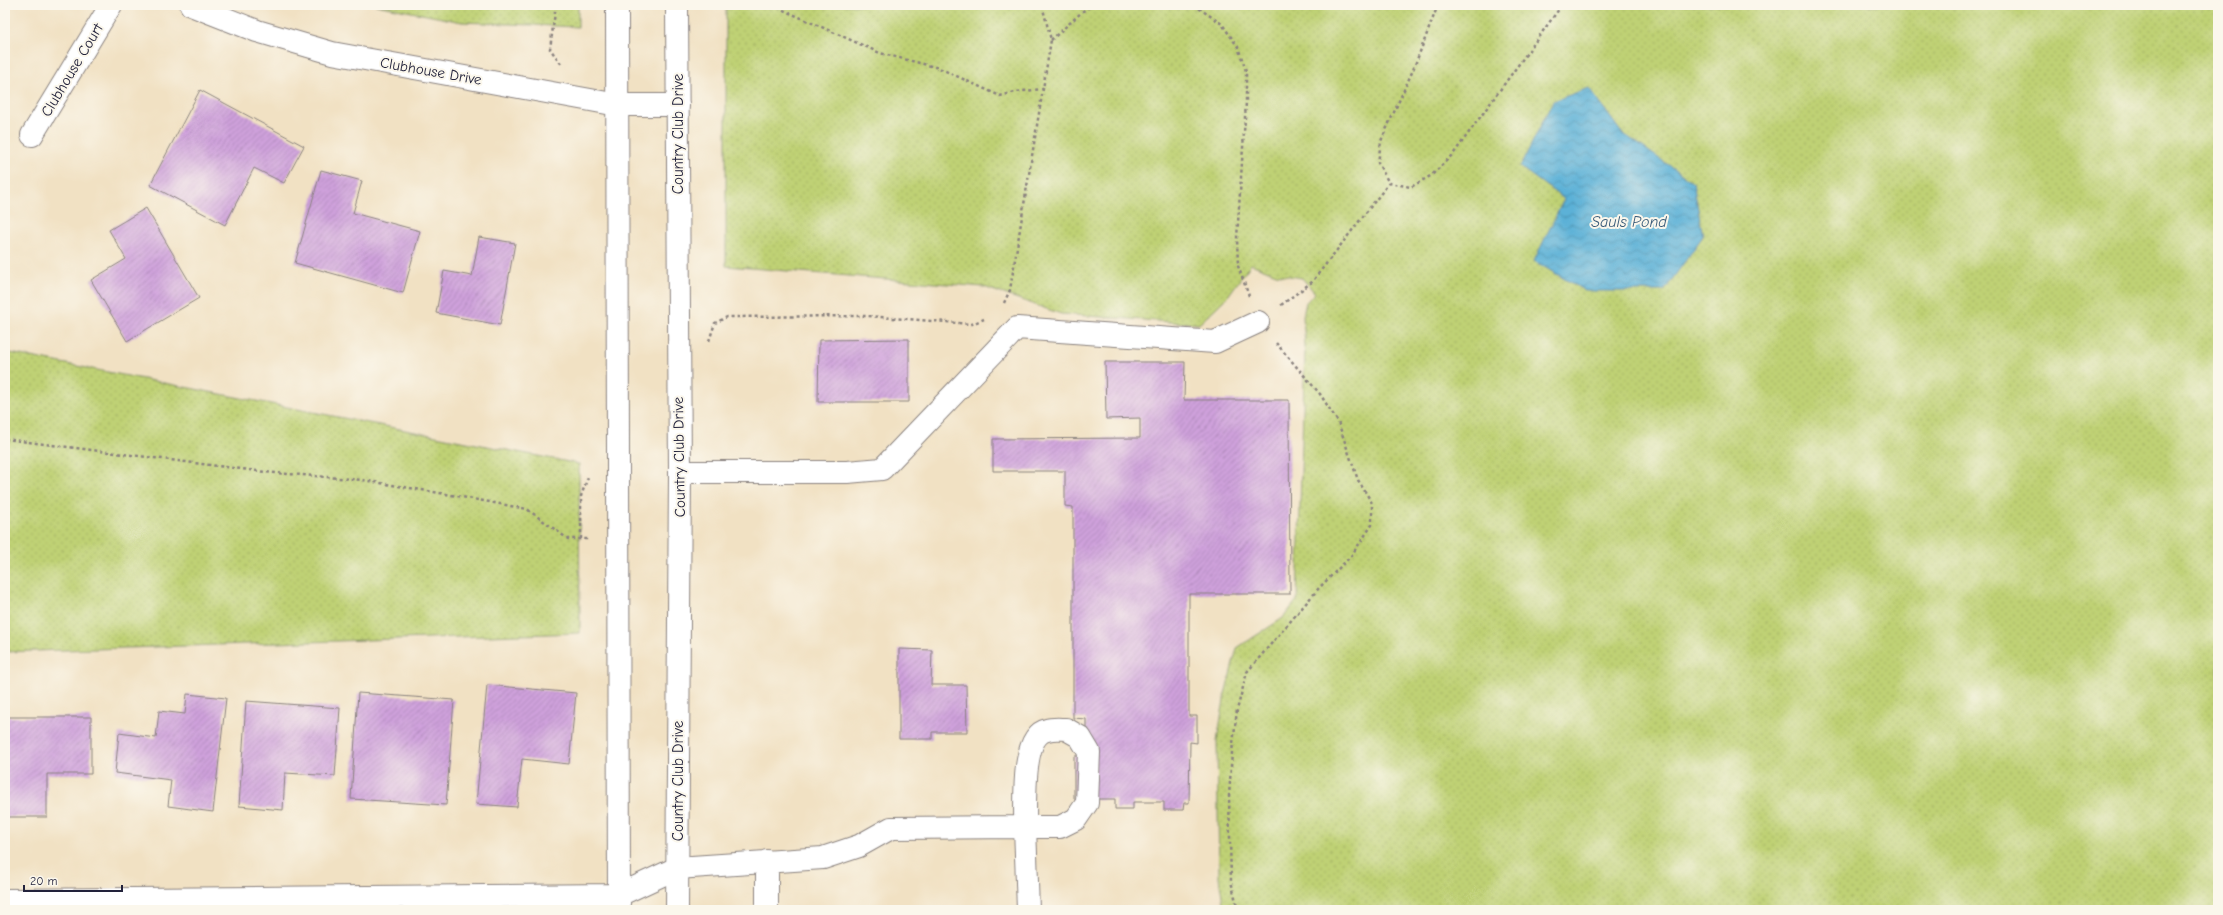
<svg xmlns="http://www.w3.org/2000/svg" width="2223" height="915" viewBox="0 0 2223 915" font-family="'Comic Neue',sans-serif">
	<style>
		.grass { fill: url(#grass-dots); stroke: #707a58 }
		.water { fill: url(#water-waves); stroke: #3e6a89 }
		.building { fill: url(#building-hatch) }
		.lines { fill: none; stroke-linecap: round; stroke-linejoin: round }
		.minor-casing { stroke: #8a827f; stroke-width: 24 }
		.major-casing { stroke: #8a827f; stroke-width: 24 }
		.path { stroke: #8a827f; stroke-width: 2.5; stroke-dasharray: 3 3; stroke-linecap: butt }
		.minor { stroke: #fff; stroke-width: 22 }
		.major { stroke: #fff; stroke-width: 22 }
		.labels { text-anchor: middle; stroke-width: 4; stroke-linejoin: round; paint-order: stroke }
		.street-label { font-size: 15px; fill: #22223b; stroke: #fbf7ec }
		.water-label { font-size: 16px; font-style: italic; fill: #395b79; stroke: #fbf7ec }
	</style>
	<defs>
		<pattern id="grass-dots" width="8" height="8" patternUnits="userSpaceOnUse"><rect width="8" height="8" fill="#bfd174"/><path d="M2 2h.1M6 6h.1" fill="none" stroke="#a4b365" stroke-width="1.8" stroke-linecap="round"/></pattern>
		<pattern id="water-waves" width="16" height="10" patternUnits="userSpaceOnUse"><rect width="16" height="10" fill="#5bb1d7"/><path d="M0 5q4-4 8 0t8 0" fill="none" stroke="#4b90b0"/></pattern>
		<pattern id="building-hatch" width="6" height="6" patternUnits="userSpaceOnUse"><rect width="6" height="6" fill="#cfa1dc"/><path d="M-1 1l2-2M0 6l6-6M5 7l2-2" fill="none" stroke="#a883b4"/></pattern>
	</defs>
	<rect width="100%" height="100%" fill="#fbf7ec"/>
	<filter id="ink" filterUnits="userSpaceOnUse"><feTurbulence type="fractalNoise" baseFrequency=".025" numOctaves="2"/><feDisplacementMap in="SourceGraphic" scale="8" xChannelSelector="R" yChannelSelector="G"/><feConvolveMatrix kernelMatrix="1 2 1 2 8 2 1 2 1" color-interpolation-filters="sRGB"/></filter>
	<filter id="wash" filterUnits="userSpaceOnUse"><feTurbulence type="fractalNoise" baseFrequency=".012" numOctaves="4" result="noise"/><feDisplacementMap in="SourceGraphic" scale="16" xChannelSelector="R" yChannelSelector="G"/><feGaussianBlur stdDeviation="0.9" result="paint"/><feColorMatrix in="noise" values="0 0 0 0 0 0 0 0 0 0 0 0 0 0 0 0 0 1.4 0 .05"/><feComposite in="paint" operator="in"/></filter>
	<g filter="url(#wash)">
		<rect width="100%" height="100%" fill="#f1e1c3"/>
		<!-- grass -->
		<path class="grass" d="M376,5H578V27L462,22Z
			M726,5H2218V910H1224L1219,877L1217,741L1225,694L1237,648L1283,618L1297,600L1305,347L1303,316L1306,302L1315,293L1302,278L1276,274L1251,264L1228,296L1199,324L1061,314L984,287L726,266Z
			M5,352L579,464L580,633L5,652Z"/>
		<!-- water -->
		<path class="water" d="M1589,88L1621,132L1693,182L1703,236L1664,291H1585L1534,261L1564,199L1520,167L1553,101Z"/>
		<g id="blocks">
			<!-- building -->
			<path class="building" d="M200,90L304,146L284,183L254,168L225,225L150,185Z
				M321,170L362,181L353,213L420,231L403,293L295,263Z
				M146,208L199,298L127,341L91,280L126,259L109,230Z
				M479,237L515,243L500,325L436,313L444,271L472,276Z
				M909,339V402H818L819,340Z
				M1105,362H1185L1184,400H1289L1290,594H1189V716H1197V743L1190,742L1189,803H1184L1183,810H1164V802H1133V809H1115V799H1074V756H1086V719L1073,718V507L1065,506V471H993V439L1140,438V418L1106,419Z
				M899,649L932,650L931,685H966L967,732H932V739H899Z
				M487,685L576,693L569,764L522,759L517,807L476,804Z
				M358,693L454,700L446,805L351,799Z
				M187,694L226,698L213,812L168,806L171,780L115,773L119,733L156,738L159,711L185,714Z
				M246,701L340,708L335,776L285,773L283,810L239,806Z
				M5,717H91V774H47V817H5Z"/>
		</g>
	</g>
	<g filter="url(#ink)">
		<use href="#blocks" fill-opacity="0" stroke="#8a827f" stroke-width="1"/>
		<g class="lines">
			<!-- minor casing -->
			<g class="minor-casing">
				<path id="minor" d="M191,5L257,31L332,53L618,105H678
					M32,135L111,5
					M680,472H847L882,469L1017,328L1215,342L1258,322
					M1066,729L1080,737L1089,752L1087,803L1076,819L1060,827H1025C1026,805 1020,736 1047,730C1053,728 1060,729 1066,729Z
					M5,900L619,895L677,868L823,858L859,846L891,828L1025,827L1028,910
					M767,910V861"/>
			</g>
			<!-- major casing -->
			<g class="major-casing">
				<path id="major" d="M617,5L619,910
					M677,5L680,472L677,910"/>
			</g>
			<!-- path -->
			<path class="path" d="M556,5L550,49L563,66
				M772,5L880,53L939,68L1000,96L1015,92L1043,89
				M1194,5L1222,24L1238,47L1246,71V102L1237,238L1238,266L1249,296
				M1438,5L1413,70L1381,141L1378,163L1389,183L1411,187L1432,175L1454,153L1562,5
				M1051,40L1083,11L1093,5
				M1004,303L1010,290L1051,40L1042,5
				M1281,305L1312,282L1389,183
				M709,341L715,323L727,317L867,316L972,324L984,319
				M5,439L265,472L362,480L446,494L527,509L568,539H590
				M581,539V496L588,477
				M1238,910L1231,881L1229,796L1232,752L1237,710L1247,672L1319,588L1351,556L1372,525V503L1358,480L1338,422L1320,394L1276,343"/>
			<!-- minor -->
			<use href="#minor" class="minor"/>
			<!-- major -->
			<use href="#major" class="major"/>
		</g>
	</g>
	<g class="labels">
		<!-- street labels -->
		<g class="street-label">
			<text transform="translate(72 70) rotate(-59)" y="5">Clubhouse Court</text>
			<text transform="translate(431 71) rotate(10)" y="5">Clubhouse Drive</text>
			<text transform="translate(678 134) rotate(-90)" y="5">Country Club Drive</text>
			<text transform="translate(679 457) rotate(-91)" y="5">Country Club Drive</text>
			<text transform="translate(678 781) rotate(-90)" y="5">Country Club Drive</text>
		</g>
		<!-- water labels -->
		<g class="water-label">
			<text x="1629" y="227">Sauls Pond</text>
		</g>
	</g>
	<!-- margin -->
	<rect width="2223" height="915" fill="none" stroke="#fbf7ec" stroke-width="20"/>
	<!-- scale -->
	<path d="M24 885v6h98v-6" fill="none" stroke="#22223b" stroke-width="2"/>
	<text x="30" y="885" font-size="12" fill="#22223b" stroke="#fbf7ec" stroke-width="3" paint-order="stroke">20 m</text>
</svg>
